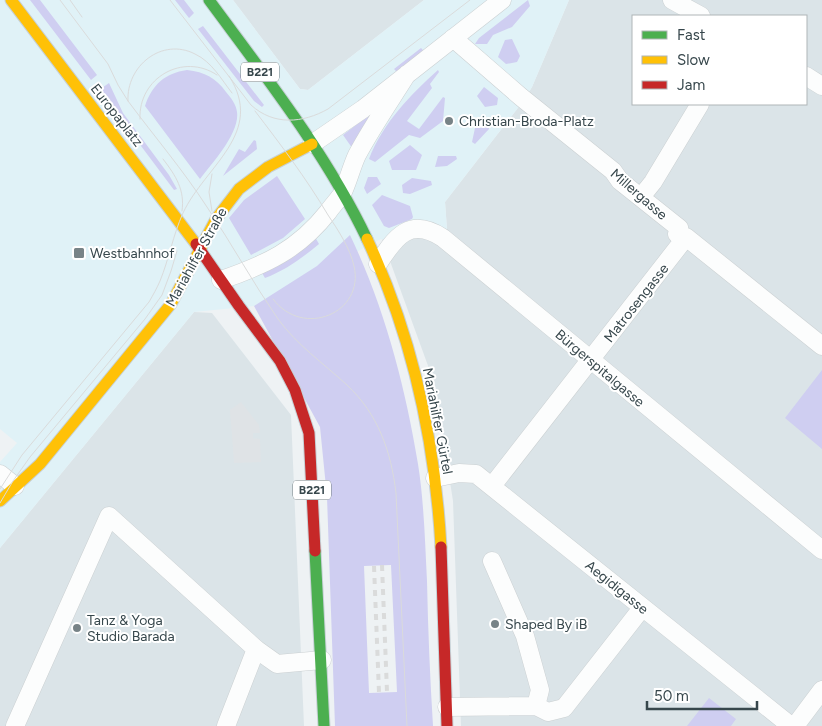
<svg xmlns="http://www.w3.org/2000/svg" width="822" height="726" viewBox="0 0 822 726" font-family="Figtree,sans-serif">
	<style>
		.residential { fill: #dbe4e8; fill-rule: evenodd }
		.commercial { fill: #e0f2f7 }
		.green { fill: #cfcef1; fill-rule: evenodd }
		.parking { fill: #dfe3e6 }
		.lines { fill: none; stroke-linecap: round; stroke-linejoin: round }
		.street-casing { stroke: #cbd0d2; stroke-width: 19 }
		.fast-casing { stroke: #c6d0d5; stroke-width: 13 }
		.slow-casing { stroke: #c6d0d5; stroke-width: 13 }
		.jam-casing { stroke: #c6d0d5; stroke-width: 13 }
		.street { stroke: #fcfdfd; stroke-width: 18 }
		.fast { stroke: #4caf50; stroke-width: 11 }
		.slow { stroke: #ffc107; stroke-width: 11 }
		.jam { stroke: #c62828; stroke-width: 11 }
		.tram { stroke: #dadbdb; stroke-width: 1 }
		.rail { stroke: #dadbdb; stroke-width: 4; stroke-dasharray: 6 6; stroke-linecap: butt }
		.poi-dot { fill: #778387; stroke: #fff; stroke-width: 2 }
		.labels { text-anchor: middle; stroke-width: 4; stroke-linejoin: round; paint-order: stroke }
		.shield { fill: #fff; stroke: #737e82; stroke-width: 1 }
		.shield-label { font-size: 12px; font-weight: bold; fill: #37474c }
		.street-label { font-size: 14px; fill: #37474c; stroke: #fff }
		.poi-label { font-size: 14px; fill: #37474c; stroke: #fff; text-anchor: start }
	</style>
	<rect width="100%" height="100%" fill="#eef2f4"/>
	<!-- residential -->
	<path class="residential" d="M233,0H424L308,90L300,89Z
		M569,0H822V726H461L453,501L435,385L382,239L384,240L447,229L445,202L524,100L532,87ZM633,16H806V104H633Z
		M194,312L212,313L291,415L304,726H0V548Z"/>
	<!-- commercial -->
	<path class="commercial" d="M0,0H233L300,89L308,90L424,0H569L532,87L524,100L445,202L447,229L384,240L381,239L254,306L194,312L0,548V462L17,443L0,429Z"/>
	<!-- green -->
	<path class="green" d="M30,0H40L97,75L91,80Z
		M175,0H184L194,13L189,18Z
		M528,0L530,6L512,27L493,35L487,44H475L479,38Z
		M203,26L264,105L262,107L254,101L198,29Z
		M512,39L520,56L517,62L506,64L498,57L505,40Z
		M421,48L424,51L399,74L394,69Z
		M187,70C205,72 216,78 226,92C231,98 236,104 237,112C240,133 212,163 200,179L145,106C152,85 165,73 187,70Z
		M438,70L439,72L430,84L432,88L407,121L419,129L443,97L445,98L443,121L420,138L409,135L375,162L369,159C383,123 410,95 438,70Z
		M109,83L123,113L169,175L177,189L174,190L99,90Z
		M484,87L498,98L497,105L485,107L477,96Z
		M382,105L355,152L343,135Z
		M489,127V129L475,144L472,142L475,128Z
		M254,140L256,141L257,149L223,176L239,149L245,152Z
		M410,145L422,155L416,170H392L389,161Z
		M438,156H456L457,159L447,166L435,167Z
		M277,176L305,219L283,238L251,255L229,218L244,200Z
		M368,177H377L381,184L367,194L364,188Z
		M412,178L431,181L432,185L410,194L403,193L402,185Z
		M382,195L410,206L413,217L412,219L389,228L384,226L372,205Z
		M350,235C384,306 405,385 418,464C424,502 425,542 427,581C428,630 430,678 433,726H335L327,497L320,427L254,306L317,266ZM391,565L397,692L369,693L364,566Z
		M315,237L319,244C302,258 286,270 265,278L262,273Z
		M822,370V449L785,418Z
		M709,698L736,719L731,726H687Z"/>
	<!-- parking -->
	<path class="parking" d="M241,402L259,425L260,433H253V438L260,439L261,462L234,463L230,410Z"/>
	<g class="lines">
		<!-- street casing -->
		<g class="street-casing">
			<path id="street" d="M672,0L701,16
				M453,38L521,97L613,171L620,181L679,228L677,234L686,237L822,346
				M806,76L822,86
				M312,144L363,109L502,0
				M641,197L653,182L700,104
				M378,264C395,237 410,216 443,238L822,550
				M221,280C265,265 298,250 328,212C332,206 338,200 342,194C348,182 351,168 357,155C372,127 390,101 407,74
				M0,474L15,486
				M435,478L459,473L476,474L791,726
				M492,486L686,237
				M492,561L525,636L540,690L536,706
				M447,707L536,706L548,712L564,708L642,608
				M15,726L109,516L256,649L277,664L322,660
				M226,726L256,649
				M795,726L822,690"/>
		</g>
		<!-- fast casing -->
		<g class="fast-casing">
			<path id="fast" d="M209,0C265,76 326,153 367,239
				M315,551L324,726"/>
		</g>
		<!-- slow casing -->
		<g class="slow-casing">
			<path id="slow" d="M11,0L196,244
				M367,239C412,335 435,441 441,547
				M0,501L40,464L171,304L216,219L239,189L268,167L312,144"/>
		</g>
		<!-- jam casing -->
		<g class="jam-casing">
			<path id="jam" d="M196,244L239,306L280,361L295,390L309,433L315,551
				M441,547L447,726"/>
		</g>
		<!-- street -->
		<use href="#street" class="street"/>
		<!-- fast -->
		<use href="#fast" class="fast"/>
		<!-- slow -->
		<use href="#slow" class="slow"/>
		<!-- jam -->
		<use href="#jam" class="jam"/>
		<!-- tram -->
		<path class="tram" d="M60,0L108,64L118,85L128,101C154,136 183,170 207,207C232,244 253,283 278,319C297,345 323,363 347,385C378,414 391,451 396,493L407,726
			M70,0L82,17
			M170,0L251,105C274,126 303,123 328,109L470,0
			M128,101C126,66 162,37 195,54C212,62 221,79 232,93
			M255,111C281,145 306,178 328,215C338,230 350,248 354,266C365,313 303,339 273,299
			M140,119C138,78 183,52 217,75
			M163,159C176,176 185,190 182,211
			M212,174L209,192L212,211
			M0,489L22,455L149,302C153,295 157,288 160,281C169,259 173,235 183,213C205,166 266,133 229,76
			M0,503L13,481L30,457L145,319L162,295L171,271L177,251"/>
		<!-- rail -->
		<path class="rail" d="M382,565L387,692
			M374,566L379,693"/>
	</g>
	<!-- markers -->
	<g class="poi-dot">
		<circle cx="449" cy="121" r="5"/>
		<rect x="73" y="247" width="12" height="12" rx="2.5"/>
		<circle cx="495" cy="624" r="5"/>
		<circle cx="77" cy="628" r="5"/>
	</g>
	<g class="labels">
		<!-- shield labels -->
		<g class="shield">
			<rect x="241" y="62.5" width="38" height="19" rx="4"/>
			<rect x="293" y="480.5" width="38" height="19" rx="4"/>
		</g>
		<g class="shield-label">
			<text x="260" y="76">B221</text>
			<text x="312" y="494">B221</text>
		</g>
		<!-- street labels -->
		<g class="street-label">
			<text transform="translate(117 115) rotate(52)" y="5">Europaplatz</text>
			<text transform="translate(639 194) rotate(41)" y="5">Millergasse</text>
			<text transform="translate(196 257) rotate(-61)" y="5">Mariahilfer Straße</text>
			<text transform="translate(636 303) rotate(-52)" y="5">Matrosengasse</text>
			<text transform="translate(600 368) rotate(40)" y="5">Bürgerspitalgasse</text>
			<text transform="translate(438 421) rotate(79)" y="5">Mariahilfer Gürtel</text>
			<text transform="translate(617 587) rotate(39)" y="5">Aegidigasse</text>
		</g>
		<!-- poi labels -->
		<g class="poi-label">
			<text x="459" y="126">Christian-Broda-Platz</text>
			<text x="90" y="258">Westbahnhof</text>
			<text x="87" y="625">Tanz &amp; Yoga<tspan x="87" dy="16">Studio Barada</tspan></text>
			<text x="505" y="629">Shaped By iB</text>
		</g>
	</g>
	<!-- legend -->
	<rect x="632" y="15" width="175" height="90" fill="#ffffff" stroke="#afb5b7"/>
	<rect x="642" y="31" width="25" height="8" fill="#4caf50" stroke="#afb5b7"/>
	<text x="677" y="40" font-size="15" fill="#37474c">Fast</text>
	<rect x="642" y="56" width="25" height="8" fill="#ffc107" stroke="#afb5b7"/>
	<text x="677" y="65" font-size="15" fill="#37474c">Slow</text>
	<rect x="642" y="81" width="25" height="8" fill="#c62828" stroke="#afb5b7"/>
	<text x="677" y="90" font-size="15" fill="#37474c">Jam</text>
	<!-- scale -->
	<path d="M647 701v8h110v-8" fill="none" stroke="#37474c" stroke-width="2.5"/>
	<text x="654" y="701" font-size="15" fill="#37474c" stroke="#ffffff" stroke-width="4" paint-order="stroke">50 m</text>
</svg>
